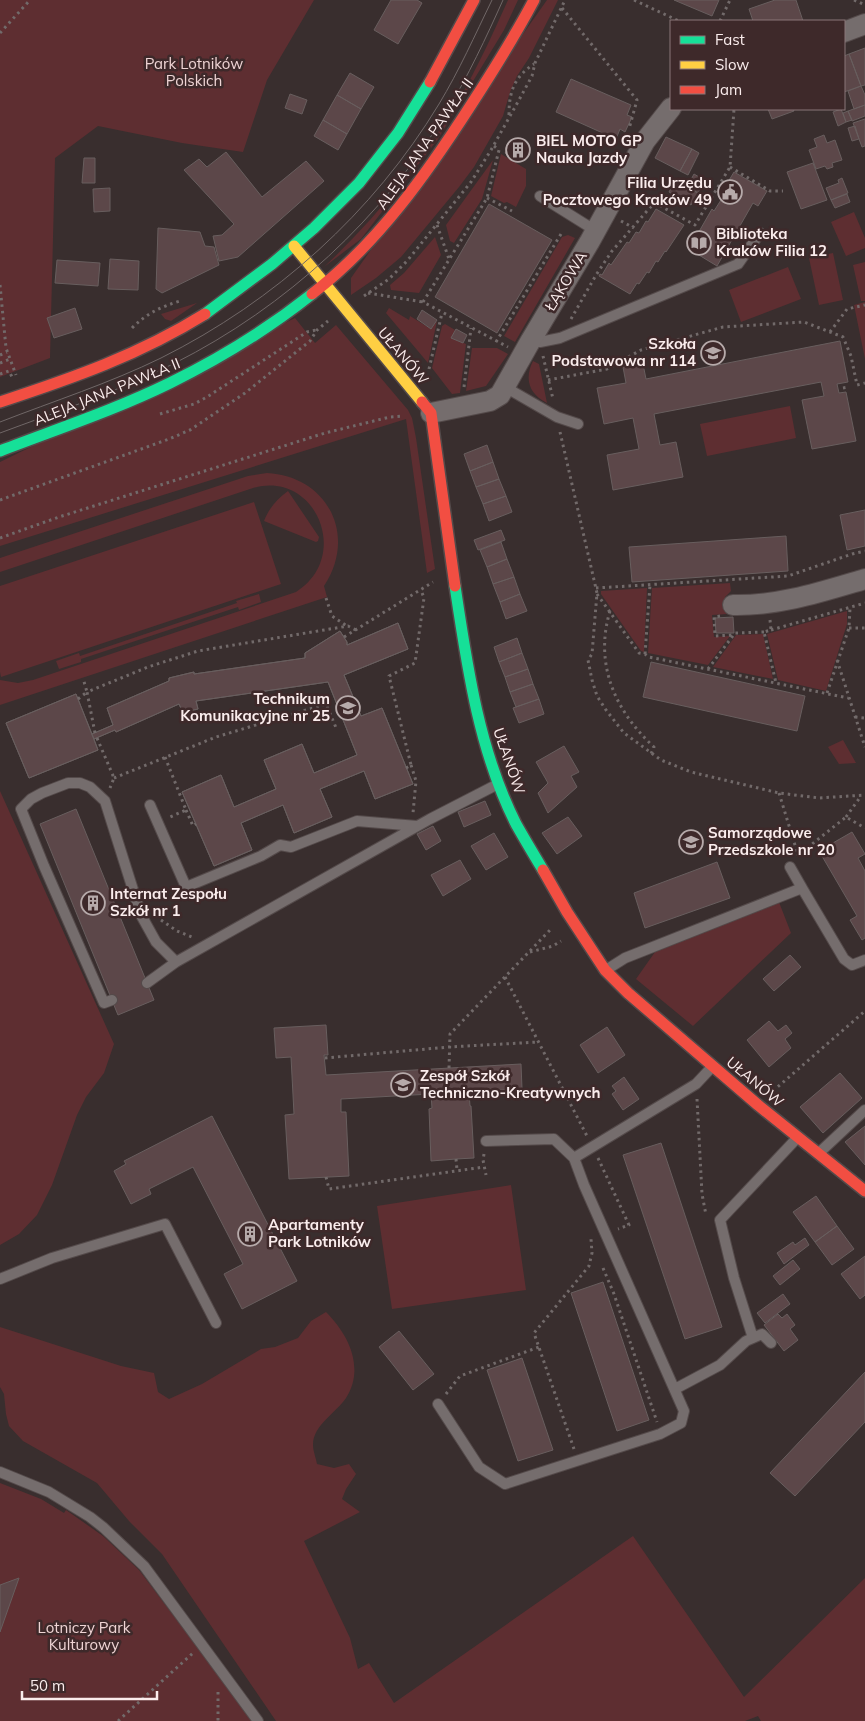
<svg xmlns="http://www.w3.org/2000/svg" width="865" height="1721" viewBox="0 0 865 1721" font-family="Mulish,sans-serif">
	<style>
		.green { fill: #5e2e31 }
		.building { fill: #5c4749; stroke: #685e5e }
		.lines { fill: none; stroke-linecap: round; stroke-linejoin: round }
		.lane-casing { stroke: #544a4a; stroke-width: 12 }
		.street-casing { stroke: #544a4a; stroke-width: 22 }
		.fast-casing { stroke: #544a4a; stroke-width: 14 }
		.slow-casing { stroke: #544a4a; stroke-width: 14 }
		.jam-casing { stroke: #544a4a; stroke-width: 14 }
		.path { stroke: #726a6a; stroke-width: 3; stroke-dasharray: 2.5 4; stroke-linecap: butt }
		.lane { stroke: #756d6d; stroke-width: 10 }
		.street { stroke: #756d6d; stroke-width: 20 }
		.fast { stroke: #16e098; stroke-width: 11 }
		.slow { stroke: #ffcf43; stroke-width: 11 }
		.jam { stroke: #f24e42; stroke-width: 11 }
		.tram { stroke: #706767; stroke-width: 1 }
		.labels { text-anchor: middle; stroke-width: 5; stroke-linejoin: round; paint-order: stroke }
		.park-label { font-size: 15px; fill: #efd4d4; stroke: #3e292a }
		.poi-label { font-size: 15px; font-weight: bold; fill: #faecec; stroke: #3e292a; text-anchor: start }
		.street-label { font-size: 15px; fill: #faecec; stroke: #3e292a }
	</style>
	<rect width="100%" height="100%" fill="#392e2e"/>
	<!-- green -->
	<path class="green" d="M0,0H314L267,80L243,152L182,143L98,126L55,158L50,358L0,377Z
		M508,0H518L504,30L438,139L361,239L324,267C377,217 422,161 459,99C478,67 493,33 508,0Z
		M547,0H558L529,58L517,76L510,92L503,116L474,167L459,187L401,257L376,278L351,295V278Z
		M501,154L526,169V186L516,207L507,202L504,203L491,196Z
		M493,160L482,199L454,243L450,241L446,225Z
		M854,212L865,238V248L846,256L831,222Z
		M568,235L575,238L515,342L504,336L562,237Z
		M435,237L441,255L419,293L391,290L390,285L404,273Z
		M833,253L843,300L819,305L809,258Z
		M865,262V301H861L853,265Z
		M788,267L801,299L741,322L729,290Z
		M865,302V359L854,305Z
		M197,303L171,321L165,319L161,314Z
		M389,308L409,320L410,316L431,329L437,321L428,363L386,313Z
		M295,318L315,343L336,325L408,410L412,418L416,438L435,569L427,573L406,419L0,546V462Z
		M445,324L455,330L452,338L466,344L460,393L452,394L432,368L442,326Z
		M472,348H497L508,354L486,386L466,391Z
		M533,361L539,364L547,403C529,394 524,379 533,361Z
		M790,406L796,438L707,456L700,424Z
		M267,473C327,476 358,535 324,586L327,597L0,705V680L18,683L33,680L296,592C352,557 316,470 253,488L0,572V558L248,476Z
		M288,491L319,537L318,541L316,542L264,521C269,508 277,499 288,491Z
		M254,502L281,584L1,677L0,672V586Z
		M730,583L731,591L725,597L727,614L712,615L714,637L730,636L708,665L648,653L652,588Z
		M647,588L644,652L641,651L601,594V591Z
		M259,594L261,602L239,610L238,607L81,659V662L59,669L56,661L79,653L80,656L237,603L236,601Z
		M847,611V624L826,691L778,680L767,634Z
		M763,634L773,679L713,667L736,635Z
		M843,740L856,763L839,764L828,747Z
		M0,791L114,1044L104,1073L86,1097L77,1115L52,1185L37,1215L19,1234L0,1245Z
		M777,897L791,933L693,1026L636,979L655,952Z
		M511,1185L526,1290L392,1309L377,1206Z
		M326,1312C349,1335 365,1368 346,1398C336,1413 313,1425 313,1445C313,1451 316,1458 317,1464L334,1468L349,1464L356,1474L346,1489L342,1499L360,1512L304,1541L350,1638L358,1669L369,1663L394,1703L633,1536L744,1697L865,1578V1721H761L758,1716L745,1721H276L162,1554L129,1521L97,1483L23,1441L9,1426L6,1414L4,1394L0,1387V1327L121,1366L154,1373L158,1392L169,1399L202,1384L261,1349L275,1347L298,1338L311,1321Z
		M0,1483L41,1499L64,1513L66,1510L103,1536L139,1570L253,1721H0Z"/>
	<!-- building -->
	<path class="building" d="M391,0H417L422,3L398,44L374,30Z
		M674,0H719L712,16Z
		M775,0H796L803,21H753L749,9Z
		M865,48V85L861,86L849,54Z
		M849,54L861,86L844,92V56Z
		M350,73L374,87L361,109L337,95Z
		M571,79L631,105L627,115L632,117L625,132L620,129L616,139L556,112Z
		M861,86L865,95V105L854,109L848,91Z
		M290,94L307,100L302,114L285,108Z
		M337,95L361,109L347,134L323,120Z
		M865,105V116L852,121L848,111Z
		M768,109H793L794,111L772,119Z
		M841,109L846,122L838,126L833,112Z
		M848,111L852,120L846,122L843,113Z
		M865,119V146L862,147L853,123Z
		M323,120L347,134L338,150L314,136Z
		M855,126L859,139L852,141L848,128Z
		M824,135L827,143L835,140L842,160L832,163L833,167L827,169L825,166L816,169L809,150L817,147L814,139Z
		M666,137L692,149L680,171L655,158Z
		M514,138L530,147L527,152V156L523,157L520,162L505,153L509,147L512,146L511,144Z
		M692,149L699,153L688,175L680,171Z
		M226,152L262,197L306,161L324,181L238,257L219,261L213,236L222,235L234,224L184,170L199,159L207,167Z
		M84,158H95V183H82Z
		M813,163L827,200L801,209L787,172Z
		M734,172L767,191L758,206L753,203L717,266L689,249L712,209L714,211L728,189L725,187Z
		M694,174L704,180L698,193L687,187Z
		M842,178L848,193L831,200L826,188L839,183L838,180Z
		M675,181L698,193L691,205L669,192Z
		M110,188V211L94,212L93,189Z
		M847,194L850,202L835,208L831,200Z
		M489,204L552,240L497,333L435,297Z
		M656,209L684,225L666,252L665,251L658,262L656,261L649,273L647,272L639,284L637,283L630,294L599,276L600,274L602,275L609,263L611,265L627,242L629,243L636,232L639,233L646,221L648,222Z
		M158,228L200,232L205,246L214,247L219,265L162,293L156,289Z
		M110,259L139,261L138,290L108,289Z
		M57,260L100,263L98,286L55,283Z
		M75,308L82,329L54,338L47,318Z
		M422,310L437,320L431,329L417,319Z
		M456,329L467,335L463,343L451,338Z
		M840,341L848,382L837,384L839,393L846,392L856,441L812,449L802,400L824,396L821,382L654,414L660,445L676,442L683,477L613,490L607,455L639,449L633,418L604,424L597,388L626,383L623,367L643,364L646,379Z
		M487,445L493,462L470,471L464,454Z
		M493,462L499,479L476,487L470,471Z
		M499,479L506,496L483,504L476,487Z
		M506,496L512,512L489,521L483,504Z
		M865,510V546L847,550L840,515Z
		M501,530L505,540L478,550L474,540Z
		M786,536L788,571L632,582L629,547Z
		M501,542L507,559L487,567L480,550Z
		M507,559L514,577L493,584L487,567Z
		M514,577L520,594L500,602L493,584Z
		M520,594L527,611L506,619L500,602Z
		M733,617L734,633H716L715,618Z
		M398,623L408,649L344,675L361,716L382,708L413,784L375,799L364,771L320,789L332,817L294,833L283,805L241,823L252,850L214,866L182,792L221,775L234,807L276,789L264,760L302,744L314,773L357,755L328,682L196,701L198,709L183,713L179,704L116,732L115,730L94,739L92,734L113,725L107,708L169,681V678L194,672V674L305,658V653L340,631L347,642V645Z
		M398,623L408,649L344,675L361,716L382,708L413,784L375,799L364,771L320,789L332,817L294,833L283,805L241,823L252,850L214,866L182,792L221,775L234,807L276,789L264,760L302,744L314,773L357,755L328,682L196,701L198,709L183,713L179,704L116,732L115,730L94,739L98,750L29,778L6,723L76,694L92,734L113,725L107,708L169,681V678L194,672V674L305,658V653L340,631L347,642V645Z
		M517,638L522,653L499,662L494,647Z
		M522,653L528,669L505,677L499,662Z
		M651,662L805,696L797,731L643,697Z
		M528,669L533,684L510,692L505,677Z
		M533,684L539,699L516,707L510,692Z
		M76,694L98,750L29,778L6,723Z
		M539,699L544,714L519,723L513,708Z
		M564,746L579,772L571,776L577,787L548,813L538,793L548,783L536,762Z
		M485,801L491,815L464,827L458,812Z
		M76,809L154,1000L118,1015L40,824Z
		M568,817L582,836L557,854L542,833Z
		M433,826L441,841L426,850L417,834Z
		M852,832L865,854L858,858L865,871V938L862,940L850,920L857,916L819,851Z
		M494,833L508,857L486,870L471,846Z
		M460,860L471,879L443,896L431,875Z
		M717,862L730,898L645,928L634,893Z
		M790,955L801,967L774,991L763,979Z
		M769,1021L778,1031L786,1025L792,1033L785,1039L791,1048L769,1067L747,1040Z
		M326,1025L328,1055H324L326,1075L521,1064L522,1089L469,1092L470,1106H471L474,1158L456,1159L431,1161L429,1109L432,1108L431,1094L341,1099V1112H346L349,1176L289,1179L285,1115L294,1114L291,1057L276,1058L274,1028Z
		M607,1027L625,1055L598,1073L580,1045Z
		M840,1073L862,1098L823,1133L800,1107Z
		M624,1077L639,1099L623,1110L612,1094L616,1091L612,1086Z
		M212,1116L297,1281L242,1309L224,1274L243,1264L193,1167L149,1189L151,1194L131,1204L114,1171L126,1164L124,1161Z
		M865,1126V1165L845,1142Z
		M661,1143L722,1327L685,1339L623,1155Z
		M816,1196L837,1226L815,1242L793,1212Z
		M837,1226L854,1249L832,1265L815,1242Z
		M805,1238L809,1245L784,1264L777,1253L793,1242L795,1245Z
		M865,1256V1295L860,1299L841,1274Z
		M793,1260L800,1269L780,1285L773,1276Z
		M603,1282L649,1420L617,1431L571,1293Z
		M783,1294L790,1304L765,1323L757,1313Z
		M778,1314L782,1318L787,1314L795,1325L790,1329L798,1340L784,1351L764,1325Z
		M399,1331L434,1374L413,1390L379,1347Z
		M522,1358L553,1450L518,1461L487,1370Z
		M865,1372V1422L795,1496L770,1473Z
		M19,1578L0,1632V1585Z"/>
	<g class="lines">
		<!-- lane casing -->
		<g class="lane-casing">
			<path id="lane" d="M540,196L596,231
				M531,340L540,342L560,338L738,264L760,233
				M505,387L557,417L578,424
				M150,805L186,887L261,856L280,845L291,847L357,821L417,826
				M790,867L802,888
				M606,970L625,958L802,888L844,959L852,965L865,960
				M147,983L176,962
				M112,1000L104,1003L44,866L21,809L31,799L42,793L68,783H80L90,787L105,801L141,915L156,942L176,962L430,819L498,784
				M486,1141L554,1139L574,1158
				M820,1152L865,1110
				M0,1279L52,1258L165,1224L216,1323
				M753,1338L734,1278L720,1220L798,1137
				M675,1389L720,1365L746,1341L762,1334L771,1343
				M438,1404L479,1467L505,1484L660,1434L681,1423L684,1411L584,1185L574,1158L696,1084L711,1068
				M0,1472L49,1492L90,1517L104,1528L144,1566L258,1721"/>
		</g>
		<!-- street casing -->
		<g class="street-casing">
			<path id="street" d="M844,32L865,24
				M431,413L490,401L500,395L531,340L590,241L645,141L671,108
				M733,605C779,606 821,592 865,579"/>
		</g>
		<!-- fast casing -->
		<g class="fast-casing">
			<path id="fast" d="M205,314L272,264L314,228L359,183L398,133L430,82
				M0,451C57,429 115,410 170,383C221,358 268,329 312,294
				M455,586C467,666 479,751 516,824C525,840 534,855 543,870"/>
		</g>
		<!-- slow casing -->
		<g class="slow-casing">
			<path id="slow" d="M294,246L422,402"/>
		</g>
		<!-- jam casing -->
		<g class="jam-casing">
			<path id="jam" d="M430,82L474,0
				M312,294C378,243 426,175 471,105C493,71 515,36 534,0
				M0,402C73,378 139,355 205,314
				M422,402L431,413L455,586
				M543,870L567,912L605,970L628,993L758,1105L865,1191"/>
		</g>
		<!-- path -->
		<path class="path" d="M634,0L679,21
			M854,0L865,5
			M562,8L637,100L629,129
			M720,21L730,0
			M0,33L30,0
			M509,115C509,92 514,77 534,64
			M494,146L499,150L487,198L423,302L508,347
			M730,167L770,191H783
			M637,193L695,225L730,167L734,109
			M487,198L512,211
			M621,221L634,228
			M437,225L449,259
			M0,285L6,348L16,375
			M368,293L423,302
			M364,296L389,279L407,261L471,182L491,150L519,100L532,76L535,63L565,0
			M571,319L596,275L612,251L654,203
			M132,328C146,314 160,307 180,301
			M830,332L847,309L865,305
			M496,342L561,234
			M0,355L7,352
			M543,356L553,399
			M0,363L10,359
			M429,369L442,313
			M0,374L9,371L12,377
			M548,380L607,369L641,350L723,327L804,322L843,337L851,356L857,385L865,383
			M464,387L471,328
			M843,388L849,387
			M160,414L194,404L207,397L307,332L316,330
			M560,432L597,593L592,654L588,660L592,680L597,696L606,710L624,733L661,760L691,772L779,793L819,798L865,795
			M0,500L169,439L190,430L245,393L310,341L317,330L328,321
			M0,538L59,517L325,433L390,417L403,416
			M596,588L788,576L852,554L865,551
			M597,594L639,653L645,654L649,657L848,698
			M326,598L332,616L347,626
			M610,611C594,664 615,711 654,747L651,754
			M720,616L714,617L715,636L733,635
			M770,620L771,630L764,632L776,683
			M849,628H865
			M771,630L865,603
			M344,637L433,582
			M645,654L650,585
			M837,660L865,747
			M708,669L735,633L764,632
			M827,693L849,628L850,608
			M78,699L87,692L83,678
			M855,717L865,718
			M95,733L87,692L148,667L198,651L348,626L356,630
			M97,738L114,778L110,788
			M165,757L186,810L170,817
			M411,765L416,781L413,813
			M406,768L411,765L389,676L415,663L424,598L421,590
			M114,778L216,737L326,704L337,730
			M779,793L798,855
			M186,810L193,826L196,824
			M846,817L861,796
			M797,856L846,817L865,828
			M161,920L177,931L192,937
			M530,952L553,946L561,941
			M505,977L587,1136
			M325,1058L449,1047L538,1042
			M449,1068L450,1034L551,929
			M773,1091L865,1011
			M697,1099L702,1194L706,1215
			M484,1154L483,1160L486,1175
			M598,1158L629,1225L618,1229
			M456,1159L457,1170
			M326,1177L329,1189L484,1167
			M603,1268L614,1294L657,1422
			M446,1394L460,1376L539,1347
			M574,1449L534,1333L589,1266L592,1253L591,1239L594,1238
			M218,1692V1721
			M118,1721L193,1653"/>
		<!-- lane -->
		<use href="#lane" class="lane"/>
		<!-- street -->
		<use href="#street" class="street"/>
		<!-- fast -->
		<use href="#fast" class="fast"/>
		<!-- slow -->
		<use href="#slow" class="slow"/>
		<!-- jam -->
		<use href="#jam" class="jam"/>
		<!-- tram -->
		<path class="tram" d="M0,422C54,401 110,383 161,358C275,301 373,213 439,104C459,71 475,35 492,0
			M0,433C59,411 119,391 175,363C286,307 383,218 447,111C468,76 486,38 503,0"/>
	</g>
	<!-- icons -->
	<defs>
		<g id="building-ring" transform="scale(1.25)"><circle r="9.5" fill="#3e292a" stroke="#b6aaaa" stroke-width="1.5"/><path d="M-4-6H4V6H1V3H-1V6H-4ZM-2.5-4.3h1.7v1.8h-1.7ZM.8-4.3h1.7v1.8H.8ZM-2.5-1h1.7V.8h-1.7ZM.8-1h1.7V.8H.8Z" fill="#b6aaaa"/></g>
		<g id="civic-ring" transform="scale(1.25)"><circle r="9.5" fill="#3e292a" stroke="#b6aaaa" stroke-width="1.5"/><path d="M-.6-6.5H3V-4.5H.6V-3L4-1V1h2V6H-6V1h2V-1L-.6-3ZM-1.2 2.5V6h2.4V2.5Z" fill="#b6aaaa"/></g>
		<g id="library-ring" transform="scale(1.25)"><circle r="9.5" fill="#3e292a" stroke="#b6aaaa" stroke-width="1.5"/><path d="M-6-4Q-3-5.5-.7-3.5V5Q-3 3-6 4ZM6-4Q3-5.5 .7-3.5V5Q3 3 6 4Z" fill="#b6aaaa"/></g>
		<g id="school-ring" transform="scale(1.25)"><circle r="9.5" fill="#3e292a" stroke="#b6aaaa" stroke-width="1.5"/><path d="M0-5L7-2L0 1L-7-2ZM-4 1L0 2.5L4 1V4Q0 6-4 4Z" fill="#b6aaaa"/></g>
	</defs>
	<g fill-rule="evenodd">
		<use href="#building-ring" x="518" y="150"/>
		<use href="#civic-ring" x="730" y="192"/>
		<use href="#library-ring" x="699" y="243"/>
		<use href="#school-ring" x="713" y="353"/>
		<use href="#school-ring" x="348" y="708"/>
		<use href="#school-ring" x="691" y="842"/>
		<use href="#building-ring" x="93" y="903"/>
		<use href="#school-ring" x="403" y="1085"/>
		<use href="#building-ring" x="250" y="1234"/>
	</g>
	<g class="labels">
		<!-- park labels -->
		<g class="park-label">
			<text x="194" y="69">Park Lotników<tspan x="194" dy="17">Polskich</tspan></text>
			<text x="84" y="1633">Lotniczy Park<tspan x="84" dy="17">Kulturowy</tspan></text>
		</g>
		<!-- poi labels -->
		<g class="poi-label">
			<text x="536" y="146">BIEL MOTO GP<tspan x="536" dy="17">Nauka Jazdy</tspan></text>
			<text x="712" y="188" text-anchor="end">Filia Urzędu<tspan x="712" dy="17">Pocztowego Kraków 49</tspan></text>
			<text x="716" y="239">Biblioteka<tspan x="716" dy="17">Kraków Filia 12</tspan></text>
			<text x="696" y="349" text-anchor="end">Szkoła<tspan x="696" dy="17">Podstawowa nr 114</tspan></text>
			<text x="330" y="704" text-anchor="end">Technikum<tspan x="330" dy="17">Komunikacyjne nr 25</tspan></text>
			<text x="708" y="838">Samorządowe<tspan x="708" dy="17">Przedszkole nr 20</tspan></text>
			<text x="110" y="899">Internat Zespołu<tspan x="110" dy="17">Szkół nr 1</tspan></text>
			<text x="420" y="1081">Zespół Szkół<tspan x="420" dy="17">Techniczno-Kreatywnych</tspan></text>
			<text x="268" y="1230">Apartamenty<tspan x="268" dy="17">Park Lotników</tspan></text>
		</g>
		<!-- street labels -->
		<g class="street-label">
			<text transform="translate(425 144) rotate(-55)" y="5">ALEJA JANA PAWŁA II</text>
			<text transform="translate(566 281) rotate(-59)" y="5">ŁĄKOWA</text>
			<text transform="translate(403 356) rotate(50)" y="5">UŁANÓW</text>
			<text transform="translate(107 392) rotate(-22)" y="5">ALEJA JANA PAWŁA II</text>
			<text transform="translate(509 761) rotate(71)" y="5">UŁANÓW</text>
			<text transform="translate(755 1082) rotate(40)" y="5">UŁANÓW</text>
		</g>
	</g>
	<!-- legend -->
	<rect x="670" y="20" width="175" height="90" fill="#3e292a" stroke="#897778"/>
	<rect x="680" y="36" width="25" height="8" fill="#16e098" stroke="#897778"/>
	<text x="715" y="45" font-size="15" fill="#faecec">Fast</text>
	<rect x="680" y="61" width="25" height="8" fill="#ffcf43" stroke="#897778"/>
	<text x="715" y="70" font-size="15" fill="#faecec">Slow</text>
	<rect x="680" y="86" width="25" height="8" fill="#f24e42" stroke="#897778"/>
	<text x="715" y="95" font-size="15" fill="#faecec">Jam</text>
	<!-- scale -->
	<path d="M22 1691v8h135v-8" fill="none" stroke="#faecec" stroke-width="2.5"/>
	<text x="30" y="1691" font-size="15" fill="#faecec" stroke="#3e292a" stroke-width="4" paint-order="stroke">50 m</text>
</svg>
